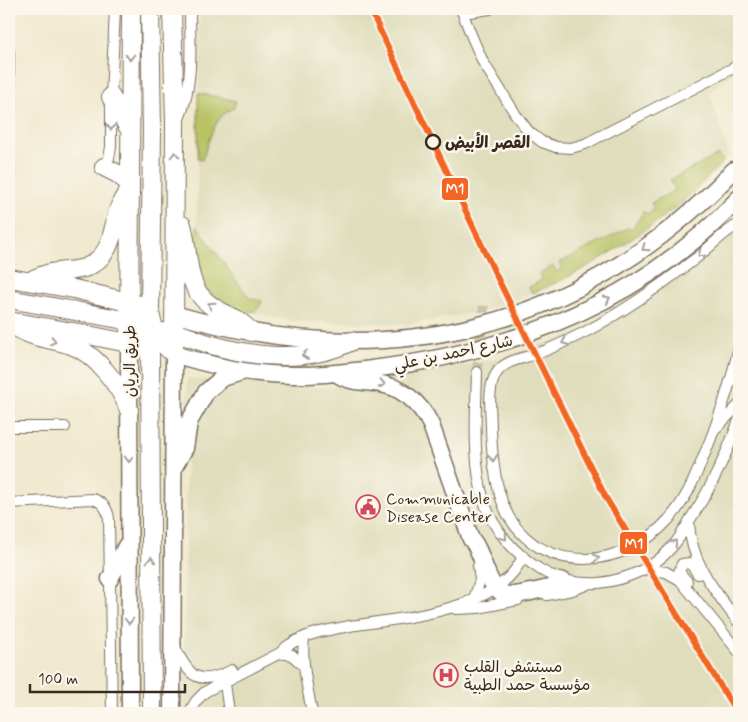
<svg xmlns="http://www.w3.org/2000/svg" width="748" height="722" viewBox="0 0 748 722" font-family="Mynerve,'Playpen Sans Arabic',sans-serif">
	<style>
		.built { fill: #dfddbb }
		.garden { fill: #b8c365; stroke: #7a7642 }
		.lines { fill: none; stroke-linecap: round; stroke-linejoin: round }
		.minor-tunnel { stroke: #ccc3ac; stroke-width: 10; stroke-dasharray: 10 5; stroke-linecap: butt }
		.minor-casing { stroke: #7a6d5c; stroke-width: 12 }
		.primary-casing { stroke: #7a6d5c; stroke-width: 19 }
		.trunk-casing { stroke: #7a6d5c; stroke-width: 20 }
		.minor { stroke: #fff; stroke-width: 10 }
		.primary { stroke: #fff; stroke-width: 16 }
		.trunk { stroke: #fff; stroke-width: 18 }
		.metro-1-casing { stroke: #fbf7ec; stroke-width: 10 }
		.metro-1 { stroke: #f26522; stroke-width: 6 }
		.oneway { stroke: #a79f9a }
		.stop-dot { fill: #fbf7ec; stroke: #3b2a1e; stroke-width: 2.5 }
		.labels { text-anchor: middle; stroke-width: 5; stroke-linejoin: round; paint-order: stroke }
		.stop-label { font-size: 16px; font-weight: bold; fill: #3b2a1e; stroke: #fbf7ec; text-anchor: start }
		.street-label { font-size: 16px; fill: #3b2a1e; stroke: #fbf7ec }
		.poi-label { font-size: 16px; fill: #3b2a1e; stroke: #fbf7ec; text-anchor: start }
		.line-badge { stroke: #fbf7ec; stroke-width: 2 }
		.badge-label { font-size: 14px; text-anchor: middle; font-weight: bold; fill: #fff }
	</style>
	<rect width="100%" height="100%" fill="#fbf7ec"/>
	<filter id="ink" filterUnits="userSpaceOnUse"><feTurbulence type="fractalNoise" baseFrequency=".02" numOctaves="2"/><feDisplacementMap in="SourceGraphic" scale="10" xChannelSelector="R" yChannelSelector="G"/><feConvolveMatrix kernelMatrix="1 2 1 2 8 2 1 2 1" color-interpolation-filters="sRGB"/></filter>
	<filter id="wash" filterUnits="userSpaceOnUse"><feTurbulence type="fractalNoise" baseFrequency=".0096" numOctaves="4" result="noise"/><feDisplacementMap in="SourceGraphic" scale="20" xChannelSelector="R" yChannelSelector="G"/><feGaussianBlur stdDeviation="1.12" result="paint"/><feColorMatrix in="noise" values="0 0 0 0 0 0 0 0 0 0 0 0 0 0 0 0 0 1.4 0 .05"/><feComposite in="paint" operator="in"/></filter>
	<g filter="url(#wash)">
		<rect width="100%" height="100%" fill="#f0e9cf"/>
		<!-- built -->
		<path class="built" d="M200,9H739V68L709,92L730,156L681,203L621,246L553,285L482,311L410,324L290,321L236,309L196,255Z
			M739,218V713H183L187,378L327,388L499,359L577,332L694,260Z"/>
		<!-- garden -->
		<path class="garden" d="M198,93L236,101L234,108C214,115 209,142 202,160L198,159Z
			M718,155L724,161C710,175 695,191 680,204C636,238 584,273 532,293L529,287L542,280L539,274L553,266L557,272L562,269L559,263L628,228L632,229L644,211L647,214L654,210L651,203L675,190L670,180Z
			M197,226L249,298L262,301C255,328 211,299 203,284C194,265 196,246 197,226Z"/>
	</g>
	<g filter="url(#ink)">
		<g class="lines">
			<!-- minor-tunnel -->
			<path class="minor-tunnel" d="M477,372L484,306"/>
			<!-- minor casing -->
			<g class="minor-casing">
				<path id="minor" d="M461,9L472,37L483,62L516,115L529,132L542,142L556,147L571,148L585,144L739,65
					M463,13L490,9
					M9,52V114
					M179,119C194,84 190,46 190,9
					M104,167L109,158L111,147V97L115,9
					M739,224C723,232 710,248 695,259C660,286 626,310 587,331C571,339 555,347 539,353C524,359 505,359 496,374C487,389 491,413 491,430C492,458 495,492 509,517C546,578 627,567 669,519C684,503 693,482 701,463C717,425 730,387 739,347
					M477,372C476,414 472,460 484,501C493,530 515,554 541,570C559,581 577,584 599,583C626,580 654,568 672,547C681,537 686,526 693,515C713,485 727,453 739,420
					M9,427H65
					M716,428L739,405
					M9,503L93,499C103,502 108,509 109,519L112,713
					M689,523C691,564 716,592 739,623
					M644,569L666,572L680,580L739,652
					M687,581L679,572L682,564L690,563L698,574
					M547,595L572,590L586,585
					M474,599L480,580L478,566
					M456,609L478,608L518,600
					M304,638C301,663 308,689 312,713
					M175,647C189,677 199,687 232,670
					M280,653L292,655L304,666
					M224,676L229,713
					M189,713L196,701L205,692L280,653C283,650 286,647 289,645C306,633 330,630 350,626C401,618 501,611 523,556"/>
			</g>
			<!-- primary casing -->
			<g class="primary-casing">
				<path id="primary" d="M174,314C387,376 580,332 734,170
					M129,344L130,713
					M337,374C349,382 360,381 374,383C400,385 420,402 431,425L471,539C485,553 485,591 508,595C515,596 524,593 531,592C542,589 554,589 563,581
					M174,467L185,448L189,422L206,392L222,378L242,372
					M110,579L126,546
					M172,713L174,354C206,364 238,372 270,374C305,377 338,373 372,369C511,352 642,302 739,198"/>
			</g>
			<!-- trunk casing -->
			<g class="trunk-casing">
				<path id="trunk" d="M150,9L152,131L150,311C152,330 160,343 174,354
					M172,9L175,124L174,354
					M111,97L128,127
					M104,167L118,174L130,184
					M182,225C190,252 184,286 209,304C224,316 236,315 251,332
					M9,278L74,289L140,305
					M32,280C40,276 48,273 57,272C68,270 77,271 87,267C121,251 108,216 128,192
					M9,299L141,323
					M129,303L144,323L150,347L152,713
					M9,321L73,332L138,345
					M19,329C36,339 53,339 71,345C95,353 121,387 129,410
					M164,332C181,332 197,341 212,345C258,358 308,363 352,341
					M129,344L131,9"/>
			</g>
			<!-- minor -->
			<use href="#minor" class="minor"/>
			<!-- primary -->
			<use href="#primary" class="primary"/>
			<!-- trunk -->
			<use href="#trunk" class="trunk"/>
			<!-- metro-1 casing -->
			<g class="metro-1-casing">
				<path id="metro-1" d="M370,9L496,275L606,498L737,713"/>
			</g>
			<!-- metro-1 -->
			<use href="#metro-1" class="metro-1"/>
		</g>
		<!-- one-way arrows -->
		<defs><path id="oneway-chevron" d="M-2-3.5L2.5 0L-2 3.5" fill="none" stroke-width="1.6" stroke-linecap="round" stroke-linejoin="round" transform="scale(1.25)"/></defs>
		<g class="oneway">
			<use href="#oneway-chevron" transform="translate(130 57) rotate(90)"/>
			<use href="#oneway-chevron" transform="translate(111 127) rotate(89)"/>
			<use href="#oneway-chevron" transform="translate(175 155) rotate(-90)"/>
			<use href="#oneway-chevron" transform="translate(645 248) rotate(145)"/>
			<use href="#oneway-chevron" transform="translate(701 254) rotate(141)"/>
			<use href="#oneway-chevron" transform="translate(607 299) rotate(-29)"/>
			<use href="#oneway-chevron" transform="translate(211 305) rotate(-146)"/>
			<use href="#oneway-chevron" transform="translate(53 341) rotate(12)"/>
			<use href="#oneway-chevron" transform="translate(565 342) rotate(155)"/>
			<use href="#oneway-chevron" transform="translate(305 355) rotate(174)"/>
			<use href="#oneway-chevron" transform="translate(382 384) rotate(12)"/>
			<use href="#oneway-chevron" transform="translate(493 458) rotate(84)"/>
			<use href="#oneway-chevron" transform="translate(129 459) rotate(90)"/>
			<use href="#oneway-chevron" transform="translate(504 537) rotate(51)"/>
			<use href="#oneway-chevron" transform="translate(674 543) rotate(-51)"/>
			<use href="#oneway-chevron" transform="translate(596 558) rotate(-5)"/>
			<use href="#oneway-chevron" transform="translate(151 560) rotate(-90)"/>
			<use href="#oneway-chevron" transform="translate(129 621) rotate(90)"/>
		</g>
	</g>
	<!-- icons -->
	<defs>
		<g id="civic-ring" transform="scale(1.25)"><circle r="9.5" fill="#fbf7ec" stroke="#d1495b" stroke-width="1.5"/><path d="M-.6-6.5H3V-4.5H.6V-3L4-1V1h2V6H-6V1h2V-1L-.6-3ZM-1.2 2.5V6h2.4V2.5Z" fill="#d1495b"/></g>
		<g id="hospital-ring" transform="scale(1.25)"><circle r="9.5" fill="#fbf7ec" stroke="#d1495b" stroke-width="1.5"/><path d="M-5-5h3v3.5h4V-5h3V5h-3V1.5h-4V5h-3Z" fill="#d1495b"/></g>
	</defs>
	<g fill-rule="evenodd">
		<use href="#civic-ring" x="368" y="507"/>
		<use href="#hospital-ring" x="446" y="675"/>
	</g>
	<!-- markers -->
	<circle class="stop-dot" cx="433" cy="142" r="7"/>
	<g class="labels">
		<!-- stop labels -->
		<g class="stop-label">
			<text x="445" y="148">القصر الأبيض</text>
		</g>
		<!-- street labels -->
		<g class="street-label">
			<text transform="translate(453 352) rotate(-12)" y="6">شارع احمد بن علي</text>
			<text transform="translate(129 361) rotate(-90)" y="6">طريق الريان</text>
		</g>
		<!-- poi labels -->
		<g class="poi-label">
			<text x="386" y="504">Communicable<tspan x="386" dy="18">Disease Center</tspan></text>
			<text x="464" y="672">مستشفى القلب<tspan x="464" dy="18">مؤسسة حمد الطبية</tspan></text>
		</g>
	</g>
	<g class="line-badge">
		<rect x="441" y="177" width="28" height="24" rx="5" fill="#f26522"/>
		<rect x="619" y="531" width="29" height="24" rx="5" fill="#f26522"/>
	</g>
	<g class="badge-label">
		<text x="455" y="193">M1</text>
		<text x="634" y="548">M1</text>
	</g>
	<!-- margin -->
	<rect width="748" height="722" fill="none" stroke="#fbf7ec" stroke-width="30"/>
	<!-- scale -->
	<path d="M30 684v8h155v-8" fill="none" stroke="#3b2a1e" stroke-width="2.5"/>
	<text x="38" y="684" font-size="15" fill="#3b2a1e" stroke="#fbf7ec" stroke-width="4" paint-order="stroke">100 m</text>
</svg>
